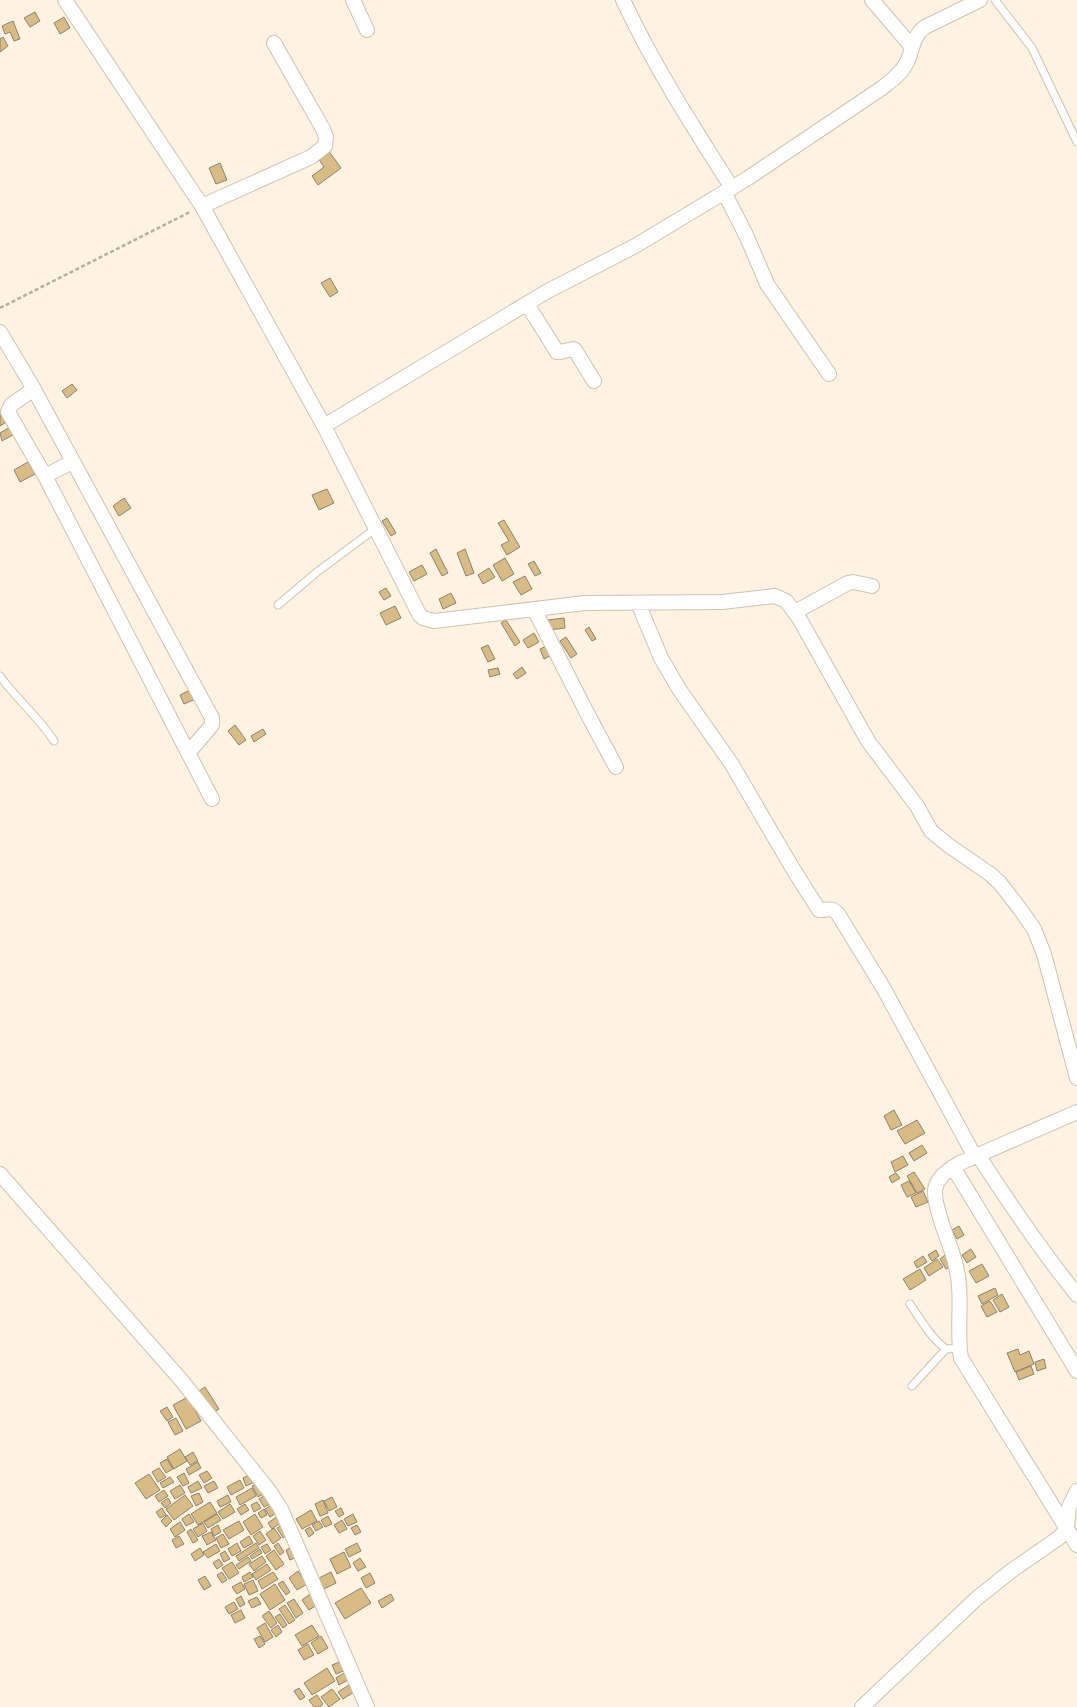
<svg xmlns="http://www.w3.org/2000/svg" width="1077" height="1707" viewBox="0 0 1077 1707" font-family="'Roboto Serif',serif">
	<style>
		.building { fill: #d9bc83; stroke: #8b8271 }
		.lines { fill: none; stroke-linecap: round; stroke-linejoin: round }
		.service-casing { stroke: #ccc3b1; stroke-width: 9 }
		.minor-casing { stroke: #ccc3b1; stroke-width: 16 }
		.path { stroke: #b5ad9e; stroke-width: 2.5; stroke-dasharray: 4 2.5; stroke-linecap: butt }
		.service { stroke: #fff; stroke-width: 7 }
		.minor { stroke: #fff; stroke-width: 14 }
	</style>
	<rect width="100%" height="100%" fill="#fdf3e0"/>
	<!-- building -->
	<path class="building" d="M35,12L40,21L30,27L24,18Z
		M64,17L70,28L60,34L54,23Z
		M13,21L20,39L14,41L10,32L5,34L2,26Z
		M3,37L8,46L0,52V39Z
		M328,150L341,168L318,185L312,176L324,167L318,158Z
		M220,163L227,180L216,184L209,168Z
		M330,278L338,292L330,297L321,283Z
		M72,384L77,390L67,398L62,391Z
		M0,411L8,421L0,426Z
		M12,426L16,433L2,441L0,433Z
		M28,462L35,474L20,482L14,470Z
		M327,489L334,503L319,510L312,495Z
		M124,498L131,508L119,516L113,506Z
		M387,518L396,533L391,536L382,521Z
		M504,520L520,547L507,555L501,545L509,541L498,523Z
		M436,549L448,573L442,576L430,553Z
		M465,549L474,573L466,576L457,553Z
		M505,558L514,574L502,581L493,565Z
		M534,561L541,573L535,576L528,564Z
		M422,565L427,574L414,581L409,572Z
		M489,568L495,577L483,584L478,575Z
		M525,576L532,589L521,595L513,582Z
		M386,588L391,596L384,600L379,592Z
		M451,593L456,603L443,609L439,599Z
		M395,606L401,618L386,625L380,613Z
		M564,618L565,628L549,630L548,620Z
		M506,620L520,642L515,646L501,623Z
		M589,627L596,639L592,641L585,630Z
		M534,633L539,642L528,648L523,640Z
		M566,637L577,654L571,658L560,641Z
		M550,644L554,654L544,659L540,649Z
		M488,645L495,659L488,662L481,648Z
		M522,667L526,673L517,679L513,674Z
		M498,668L500,674L490,677L488,670Z
		M194,688L198,698L184,704L180,695Z
		M235,725L246,740L239,745L228,731Z
		M263,729L266,734L254,742L251,736Z
		M894,1110L902,1125L891,1130L884,1116Z
		M917,1120L925,1133L905,1144L897,1131Z
		M922,1145L927,1153L914,1161L909,1153Z
		M903,1156L908,1165L895,1172L891,1162Z
		M914,1172L925,1189L917,1193L907,1176Z
		M896,1173L900,1178L892,1183L889,1177Z
		M909,1181L916,1193L907,1197L901,1185Z
		M923,1191L928,1202L916,1207L911,1197Z
		M959,1226L964,1235L957,1239L952,1230Z
		M971,1249L976,1257L967,1263L962,1255Z
		M936,1250L939,1256L932,1261L928,1255Z
		M945,1255L951,1266L946,1269L940,1259Z
		M923,1256L927,1262L917,1268L914,1262Z
		M937,1259L943,1267L929,1276L924,1268Z
		M982,1264L989,1276L976,1283L969,1271Z
		M920,1269L926,1280L910,1290L903,1279Z
		M995,1288L998,1295L982,1304L978,1296Z
		M1002,1294L1009,1307L1000,1312L993,1300Z
		M990,1301L997,1312L987,1317L981,1306Z
		M1018,1349L1020,1355L1029,1351L1034,1364L1015,1372L1007,1353Z
		M1044,1359L1046,1368L1037,1371L1035,1362Z
		M1031,1366L1034,1374L1019,1380L1016,1372Z
		M205,1387L219,1409L213,1413L199,1391Z
		M188,1397L201,1421L186,1429L173,1405Z
		M167,1407L173,1417L167,1421L160,1411Z
		M176,1418L183,1431L175,1435L168,1422Z
		M180,1449L187,1461L174,1469L167,1457Z
		M193,1452L198,1461L190,1465L185,1457Z
		M167,1459L173,1469L166,1473L160,1463Z
		M198,1462L201,1468L189,1475L186,1469Z
		M159,1468L166,1477L158,1482L152,1472Z
		M207,1471L212,1478L204,1483L199,1475Z
		M184,1473L189,1483L183,1486L177,1477Z
		M149,1474L160,1490L146,1499L135,1483Z
		M251,1474L255,1482L246,1486L243,1478Z
		M170,1477L174,1482L163,1488L160,1483Z
		M240,1480L244,1488L231,1495L227,1487Z
		M198,1481L202,1488L191,1493L188,1487Z
		M214,1481L218,1488L208,1493L204,1486Z
		M260,1482L265,1493L258,1497L252,1486Z
		M180,1485L185,1493L175,1499L170,1491Z
		M252,1488L256,1496L240,1505L236,1497Z
		M164,1490L168,1496L159,1502L155,1496Z
		M199,1493L203,1502L196,1506L191,1496Z
		M267,1494L272,1503L264,1507L259,1499Z
		M185,1495L193,1506L174,1520L166,1509Z
		M228,1495L231,1502L220,1507L217,1501Z
		M332,1497L337,1507L329,1511L324,1501Z
		M168,1498L171,1503L165,1508L161,1503Z
		M323,1500L328,1513L320,1516L315,1504Z
		M210,1502L217,1513L198,1525L191,1514Z
		M257,1502L261,1508L254,1512L251,1505Z
		M230,1504L235,1512L223,1519L218,1512Z
		M245,1504L249,1510L241,1515L237,1509Z
		M272,1505L276,1513L270,1517L265,1509Z
		M162,1508L166,1515L160,1518L156,1512Z
		M341,1508L344,1514L339,1517L335,1511Z
		M264,1509L267,1515L261,1518L258,1513Z
		M311,1510L317,1521L302,1529L296,1519Z
		M189,1514L194,1522L186,1526L182,1519Z
		M217,1514L221,1520L208,1528L204,1522Z
		M255,1514L263,1527L251,1535L243,1522Z
		M353,1514L357,1522L348,1526L344,1519Z
		M167,1515L172,1521L166,1527L161,1521Z
		M278,1516L282,1522L272,1529L268,1523Z
		M328,1516L332,1524L325,1527L321,1520Z
		M342,1520L347,1529L339,1533L334,1525Z
		M239,1521L244,1530L229,1539L223,1530Z
		M319,1521L323,1527L316,1531L312,1525Z
		M180,1522L185,1530L175,1537L170,1529Z
		M203,1523L207,1531L198,1537L193,1529Z
		M218,1525L221,1532L214,1536L211,1529Z
		M282,1525L288,1534L283,1538L277,1528Z
		M357,1525L361,1532L355,1535L351,1528Z
		M310,1527L314,1533L309,1537L305,1530Z
		M274,1528L281,1538L273,1544L266,1534Z
		M191,1529L198,1540L193,1543L187,1532Z
		M260,1531L266,1540L259,1545L253,1536Z
		M211,1532L216,1540L207,1545L202,1536Z
		M223,1534L229,1544L221,1548L216,1538Z
		M179,1536L184,1544L176,1548L172,1540Z
		M249,1536L253,1543L244,1548L240,1542Z
		M237,1543L241,1551L232,1556L228,1549Z
		M256,1543L259,1548L239,1561L236,1556Z
		M278,1543L284,1552L280,1555L274,1546Z
		M357,1543L361,1551L349,1557L345,1549Z
		M216,1544L220,1551L208,1558L203,1552Z
		M267,1544L271,1550L265,1554L261,1547Z
		M292,1547L297,1557L290,1560L286,1550Z
		M200,1548L204,1555L195,1561L191,1554Z
		M260,1549L262,1553L252,1559L250,1556Z
		M274,1550L284,1564L276,1570L266,1556Z
		M225,1551L230,1559L224,1562L220,1554Z
		M344,1552L351,1567L337,1574L330,1559Z
		M262,1556L266,1562L254,1571L249,1564Z
		M248,1557L251,1561L239,1569L236,1565Z
		M360,1558L366,1567L358,1571L353,1563Z
		M219,1559L223,1565L217,1569L213,1563Z
		M232,1562L239,1573L229,1579L222,1568Z
		M267,1564L271,1570L256,1580L252,1574Z
		M298,1571L307,1584L297,1590L289,1578Z
		M222,1572L227,1580L222,1583L217,1575Z
		M250,1572L253,1577L244,1582L242,1577Z
		M273,1572L278,1579L262,1589L258,1581Z
		M331,1572L336,1583L322,1590L317,1579Z
		M370,1573L375,1583L366,1588L361,1578Z
		M205,1576L211,1586L204,1590L198,1580Z
		M253,1580L258,1591L249,1595L244,1584Z
		M283,1581L290,1592L286,1595L278,1584Z
		M241,1582L245,1589L237,1594L232,1587Z
		M275,1584L285,1600L270,1610L260,1594Z
		M361,1588L371,1603L345,1619L335,1603Z
		M313,1592L320,1603L309,1610L302,1600Z
		M391,1594L394,1600L382,1608L378,1601Z
		M241,1596L245,1604L240,1607L236,1599Z
		M257,1597L261,1604L252,1608L248,1601Z
		M294,1599L303,1613L296,1618L287,1603Z
		M234,1602L238,1609L229,1614L225,1607Z
		M285,1605L295,1620L289,1624L279,1609Z
		M241,1610L245,1618L235,1623L231,1615Z
		M269,1611L277,1623L271,1628L262,1616Z
		M280,1614L287,1625L283,1628L275,1617Z
		M265,1623L273,1637L265,1642L257,1628Z
		M278,1625L282,1632L276,1637L271,1630Z
		M312,1625L319,1636L302,1646L295,1635Z
		M260,1636L265,1644L259,1648L254,1639Z
		M321,1636L328,1648L318,1654L311,1643Z
		M308,1644L314,1655L304,1660L298,1650Z
		M342,1661L346,1670L336,1674L332,1665Z
		M327,1668L335,1681L312,1695L304,1683Z
		M344,1673L348,1680L339,1685L336,1678Z
		M349,1685L354,1692L343,1699L338,1692Z
		M299,1688L305,1697L300,1700L294,1691Z
		M332,1689L340,1699L329,1707L321,1697Z
		M317,1695L323,1704L320,1707H314L309,1700Z"/>
	<g class="lines">
		<!-- service casing -->
		<g class="service-casing">
			<path id="service" d="M995,0L1032,48L1077,142
				M278,605L317,572L375,529
				M0,676C16,699 39,717 54,741
				M910,1304C921,1320 931,1338 946,1349L959,1348
				M912,1386L946,1349"/>
		</g>
		<!-- minor casing -->
		<g class="minor-casing">
			<path id="minor" d="M65,0L202,206L324,426L419,614L423,618L434,621L585,603L722,602L775,596L786,601L799,618L868,741L917,806L931,831L948,845L990,874L1000,883L1020,909L1034,929L1044,954L1077,1078
				M353,0L367,30
				M623,0C654,66 693,127 732,188
				M872,0L912,47
				M724,192L746,235L767,284L829,374
				M202,206L311,157L325,146L326,137L323,129L274,43
				M527,304L557,352H560L573,349L575,350L594,381
				M0,332L31,384L212,718V725L189,752
				M34,389L11,405L8,412L45,476L212,799
				M324,426L546,292L635,246L748,178L882,88C891,81 902,73 907,62C914,48 911,38 925,27L980,0
				M45,476L72,462
				M638,603L661,658L679,689L731,763L793,869L819,910C828,911 831,906 838,914L884,989L975,1157
				M534,609L587,713L616,767
				M795,612L848,583L853,582L872,586
				M1077,1112L960,1163C949,1170 937,1176 935,1190C934,1202 940,1216 943,1227C950,1246 958,1266 959,1286C961,1310 957,1334 961,1358L1077,1545
				M978,1155C1009,1203 1041,1250 1077,1295
				M953,1167L1077,1371
				M0,1174L182,1381L270,1492L281,1509L367,1707
				M862,1707L976,1599L1011,1571L1060,1537L1067,1528L1069,1507L1077,1491"/>
		</g>
		<!-- path -->
		<path class="path" d="M0,308L190,212"/>
		<!-- service -->
		<use href="#service" class="service"/>
		<!-- minor -->
		<use href="#minor" class="minor"/>
	</g>
</svg>
